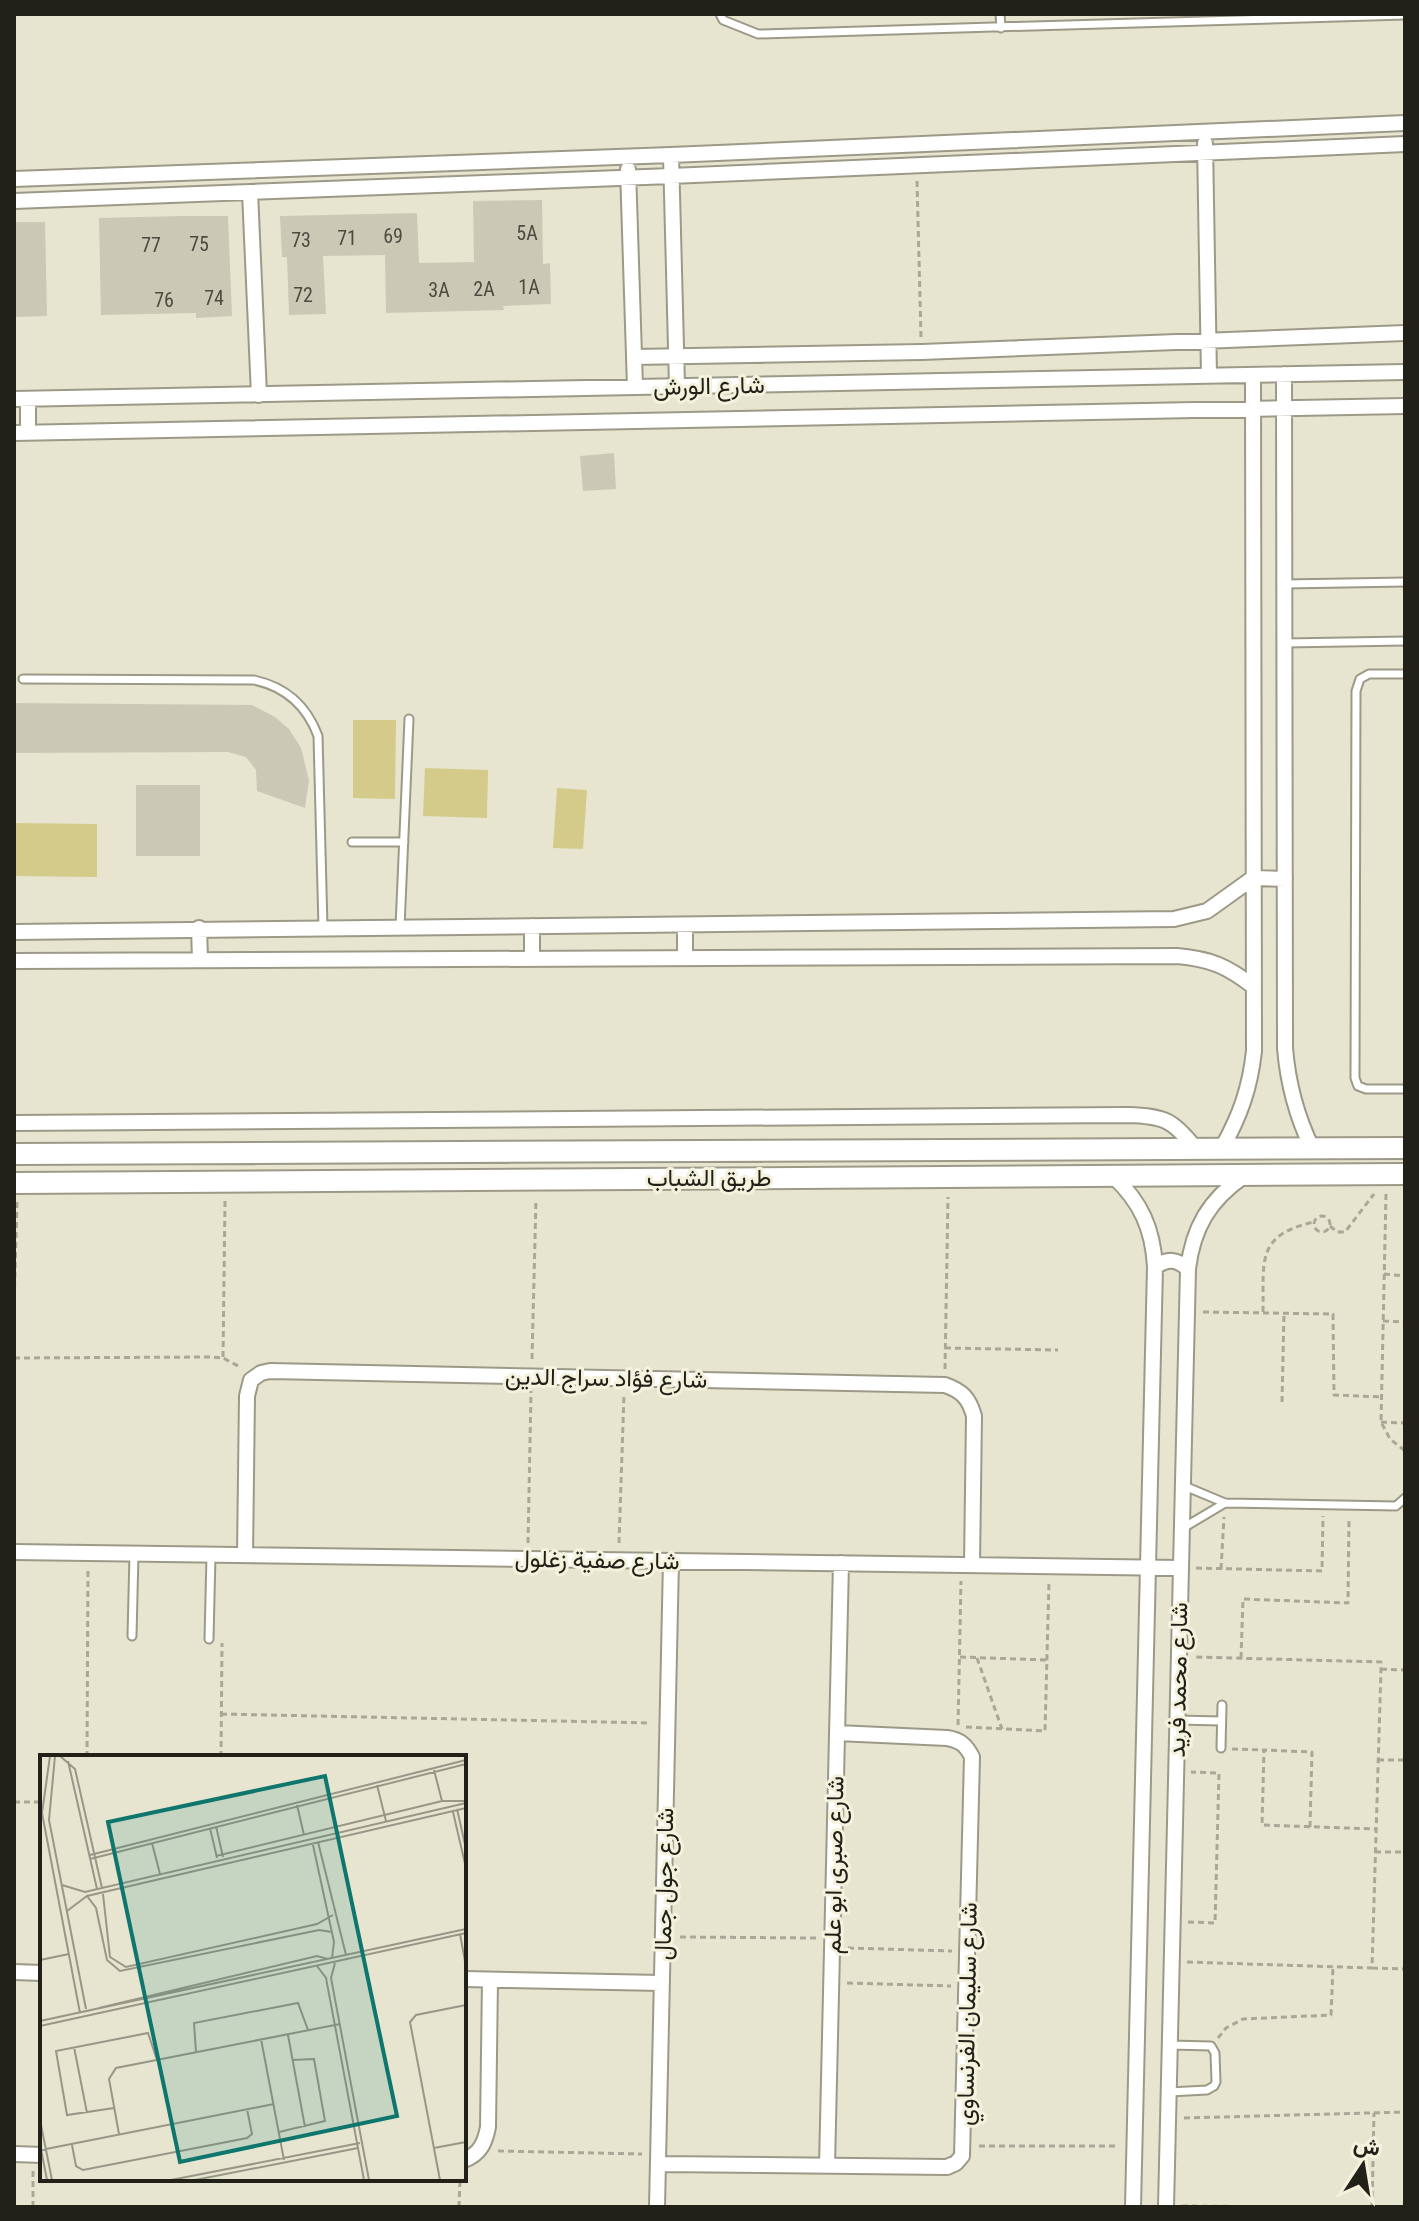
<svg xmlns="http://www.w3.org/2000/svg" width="1419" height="2221" viewBox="0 0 1419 2221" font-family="'Roboto Condensed',Vazirmatn,sans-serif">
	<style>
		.green { fill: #d4cb8b }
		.building { fill: #cbc9b5 }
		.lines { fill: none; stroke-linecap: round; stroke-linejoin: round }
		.lane-casing { stroke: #9c9a87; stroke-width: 11 }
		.street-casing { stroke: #9c9a87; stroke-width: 18 }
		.secondary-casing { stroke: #9c9a87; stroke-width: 24 }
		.path { stroke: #a9a897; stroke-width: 3; stroke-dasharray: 6 4; stroke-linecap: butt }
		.lane { stroke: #fff; stroke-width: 7 }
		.street { stroke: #fff; stroke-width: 14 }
		.secondary { stroke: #fff; stroke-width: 20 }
		.labels { text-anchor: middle; stroke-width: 6; stroke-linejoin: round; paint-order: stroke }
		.number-label { font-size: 20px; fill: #4c4b40 }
		.street-label { font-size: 24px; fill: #222119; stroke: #f4f2dd }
		.inset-road { fill: none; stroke: #989787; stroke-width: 2 }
		.view { fill: #0f766e; fill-opacity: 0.15; stroke: #0f766e; stroke-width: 4 }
		.inset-edge { fill: none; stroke: #222119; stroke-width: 4 }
	</style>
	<rect width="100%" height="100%" fill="#e7e5d0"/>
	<!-- green -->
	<path class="green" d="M353,720H396L395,799L353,798Z
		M425,768L488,770L487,818L423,816Z
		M557,788L587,790L583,849L553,848Z
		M14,823L97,824V877L14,876Z"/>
	<!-- building -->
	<path class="building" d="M542,200L543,264L550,263L551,304L503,306L504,310L386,313L385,255L323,256L326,314L289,315L287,257H282L280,216L417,213L419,263L474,262L473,201Z
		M183,216H228L232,316L196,318V313L101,315L99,218Z
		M14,222H45L47,316L14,317Z
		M614,453L616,489L583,491L580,456Z
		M14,703L252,705L275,717L289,729L301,748L309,780L305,808L257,791L256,770L246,757L228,752L14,753Z
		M136,785H200V856H136Z"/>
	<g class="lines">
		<!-- lane casing -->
		<g class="lane-casing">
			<path id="lane" d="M720,14L723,20L758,34L1405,15
				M1000,14L1001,28
				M1284,584L1405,582
				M1285,643L1405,641
				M1405,674H1369L1360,679L1356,691L1355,1078L1358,1086L1366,1089H1405
				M23,679L254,680C286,687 307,706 318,736L323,927
				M352,842H404
				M400,927L409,719
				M1182,1485L1225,1503L1396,1506L1405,1498
				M1183,1528L1225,1503
				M132,1636L134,1554
				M209,1639L211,1555
				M1177,1720L1221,1721
				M1221,1748L1222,1705
				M1169,2092L1207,2090L1214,2086L1216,2082L1215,2053L1211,2046L1170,2045"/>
		</g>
		<!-- street casing -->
		<g class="street-casing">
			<path id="street" d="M1205,143L1209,376
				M671,155L677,386
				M628,169L635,387
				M14,179L671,155L1405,123
				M250,192L259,395
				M14,201L671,176L1405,144
				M634,357L922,352L1405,333
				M1284,374L1285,1048C1288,1085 1296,1115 1312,1148
				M14,399L1405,372
				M28,399V432
				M14,433L1405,406
				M685,925V957
				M532,926V958
				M199,928L200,959
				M14,932L1174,919L1207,911L1253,878L1285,879
				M14,961L1177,956C1211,959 1227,966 1254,987
				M14,1123L1128,1115C1164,1116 1173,1120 1195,1148
				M1222,1148C1240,1116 1250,1088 1254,1051L1253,375
				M1113,1176C1141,1202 1153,1229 1155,1267L1133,2207
				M1155,1267C1168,1258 1177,1259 1188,1269
				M14,1552L1180,1568
				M245,1555L247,1396L251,1380L261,1373L270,1371L945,1385C962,1391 969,1398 974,1416L972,1565
				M14,1972L42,1973
				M464,1979L662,1983
				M14,2154L42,2155
				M464,2160C480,2154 485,2143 488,2127L490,1980
				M658,2164L947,2167L956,2163L962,2156L972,1757C966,1745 960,1740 947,1738L837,1733
				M827,2166L841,1563
				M657,2207L671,1561
				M1166,2207L1188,1269C1193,1228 1209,1200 1244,1176"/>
		</g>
		<!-- secondary casing -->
		<g class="secondary-casing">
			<path id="secondary" d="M14,1154L1405,1148
				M14,1183L1405,1174"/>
		</g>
		<!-- path -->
		<path class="path" d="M917,181L921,337
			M1386,1194L1381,1422L1390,1439L1405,1451
			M1314 1224a8 8 0 1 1 16 0a8 8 0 1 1-16 0Z
			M1330,1226L1337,1232H1345L1374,1194
			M1384,1274L1405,1276
			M14,1308L17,1202
			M1203,1312L1333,1314L1334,1395L1382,1397
			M1263,1312C1264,1262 1255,1235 1314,1222
			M1383,1321L1405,1322
			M945,1348L1058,1350
			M223,1357L225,1201
			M14,1358L210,1357L223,1358L240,1367
			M532,1359L536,1199
			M945,1369L948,1197
			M1282,1402L1284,1313
			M1381,1422L1405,1423
			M528,1543L531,1391
			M619,1543L624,1394
			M1196,1568L1322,1571L1323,1516
			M1221,1569L1224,1517
			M960,1657L1047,1660
			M977,1658L1002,1729
			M1241,1658L1243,1599L1348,1603L1349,1517
			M1381,1669L1405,1670
			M221,1714L651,1723
			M958,1725L961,1581
			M966,1727L1045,1731L1049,1582
			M1232,1749L1264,1750
			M87,1757L88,1569
			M221,1757L222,1643
			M1378,1760H1405
			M14,1802H42
			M1310,1827L1312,1752L1264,1750L1262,1825L1375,1829
			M1375,1852H1405
			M1188,1922L1215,1923L1219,1773L1191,1772
			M680,1937L816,1938
			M848,1948L952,1951
			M1187,1962L1372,1968L1381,1669V1662L1195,1657
			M1372,1968L1405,1969
			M847,1983L951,1986
			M1218,2038L1226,2028L1243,2019L1331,2015L1333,1967
			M1184,2118L1405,2112
			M979,2146H1119
			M498,2151L642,2154
			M1182,2206L1308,2207
			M33,2207V2170
			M459,2207L460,2179
			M1372,2207L1374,2113"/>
		<!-- lane -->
		<use href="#lane" class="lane"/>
		<!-- street -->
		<use href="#street" class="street"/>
		<!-- secondary -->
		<use href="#secondary" class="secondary"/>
	</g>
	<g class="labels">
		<!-- number labels -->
		<g class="number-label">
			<text x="527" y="240">5A</text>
			<text x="393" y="243">69</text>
			<text x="347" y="245">71</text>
			<text x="301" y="247">73</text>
			<text x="199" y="251">75</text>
			<text x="151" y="252">77</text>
			<text x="529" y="294">1A</text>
			<text x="484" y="296">2A</text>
			<text x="439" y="297">3A</text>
			<text x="303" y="302">72</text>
			<text x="214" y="305">74</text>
			<text x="164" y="307">76</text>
		</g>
		<!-- street labels -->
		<g class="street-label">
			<text transform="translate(709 386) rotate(-1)" y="8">شارع الورش</text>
			<text x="709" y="1186">طريق الشباب</text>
			<text transform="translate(606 1378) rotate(1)" y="8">شارع فؤاد سراج الدين</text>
			<text transform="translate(597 1560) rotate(1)" y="8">شارع صفية زغلول</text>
			<text transform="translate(1178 1680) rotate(-89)" y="8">شارع محمد فريد</text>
			<text transform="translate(834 1865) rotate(-89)" y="8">شارع صبرى ابو علم</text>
			<text transform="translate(664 1884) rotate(-89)" y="8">شارع جول جمال</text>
			<text transform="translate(967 2014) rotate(-89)" y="8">شارع سليمان الفرنساوي</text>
		</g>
	</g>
	<!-- overview -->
	<g transform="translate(40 1755)">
		<rect width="426" height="426" fill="#e7e5d0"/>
		<path class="inset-road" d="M10,1L2,58L40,258M15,1L9,65L46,254M20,1L35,14L62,133M28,6L57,134M394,15L402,46M337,30L346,66M257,50L264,80M417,54L426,94M413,57L426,113M176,71L183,102M170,73L177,103M278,87L306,200M112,88L120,119M273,90L294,187L292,203M50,100L426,5M176,101L402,46H424M50,104L426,9M22,130L45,137L426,48M63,139L70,202L86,212L277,169L293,160M47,141L56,153L67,205L80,216L279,175L292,177M27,156L47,141L426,53M420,179L426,212M0,205L29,199M295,208L291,223L329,425M277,211L286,223L324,425M59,253L277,201L288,204M0,266L426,174M0,271L426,178M248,280L265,372M221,284L244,405M34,292L47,358M156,297L154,268L258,248L268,275M74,353L27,360L16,296L108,278L117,305M0,365L12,425M239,377L285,366L274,304L252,305M79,379L69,324L76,313L300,269M0,389L7,425M32,390L36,411L43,415L207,383L212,379L207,354M394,393L426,387M1,395L234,349M131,425L320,388M155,425L318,393M400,425L370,267L376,260L426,250"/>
		<path class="view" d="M285,21L357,361L140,407L68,67Z"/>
		<rect width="426" height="426" class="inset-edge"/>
	</g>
	<!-- border -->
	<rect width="1419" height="2221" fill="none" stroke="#222119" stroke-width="32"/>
	<!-- north arrow -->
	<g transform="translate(1363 2165) rotate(12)" stroke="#f4f2dd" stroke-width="6" paint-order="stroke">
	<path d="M0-6L14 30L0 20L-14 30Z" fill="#222119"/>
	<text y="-12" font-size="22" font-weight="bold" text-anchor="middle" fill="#222119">ش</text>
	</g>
</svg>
